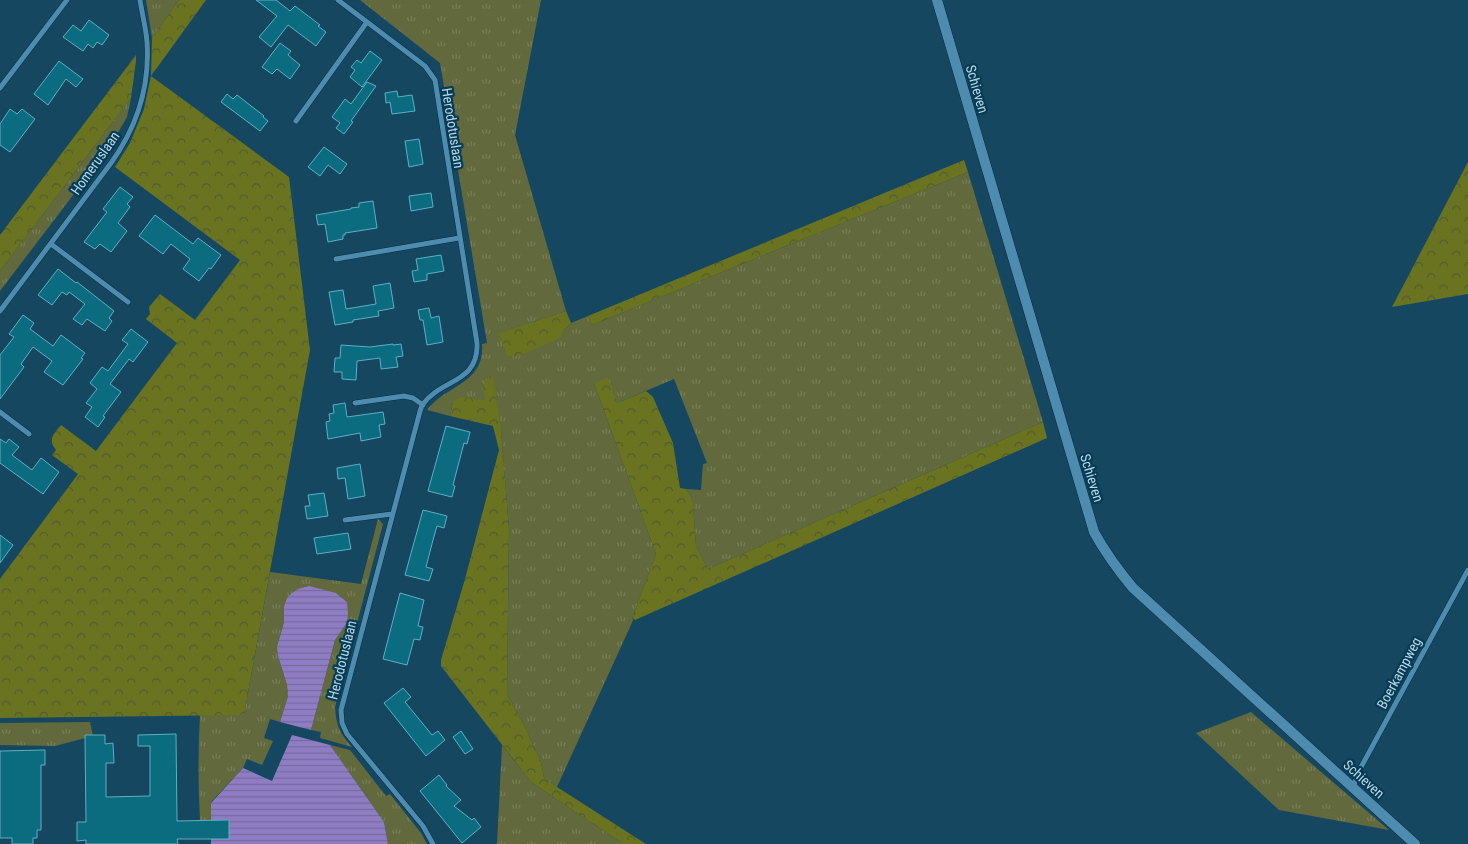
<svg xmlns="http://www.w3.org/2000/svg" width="1468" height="844" viewBox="0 0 1468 844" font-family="'Roboto Condensed',sans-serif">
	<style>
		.grass { fill: url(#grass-tufts) }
		.forest { fill: url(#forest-crowns) }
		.water { fill: url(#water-rules) }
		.building { fill: #0c6c7f; stroke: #5eafc2 }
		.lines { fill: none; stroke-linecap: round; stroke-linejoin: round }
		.street-casing { stroke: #092c3d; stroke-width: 6 }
		.secondary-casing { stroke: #092c3d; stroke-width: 11 }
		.street { stroke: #4e8caf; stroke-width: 5 }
		.secondary { stroke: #4e8caf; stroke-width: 10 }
		.labels { text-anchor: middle; stroke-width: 4.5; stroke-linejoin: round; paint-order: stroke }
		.street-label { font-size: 14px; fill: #b8d7ea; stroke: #073c55 }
	</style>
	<defs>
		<pattern id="grass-tufts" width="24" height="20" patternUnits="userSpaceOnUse" patternTransform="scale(1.25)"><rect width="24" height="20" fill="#62693c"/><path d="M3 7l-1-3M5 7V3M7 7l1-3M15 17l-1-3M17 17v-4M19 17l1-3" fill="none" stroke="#767e58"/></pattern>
		<pattern id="forest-crowns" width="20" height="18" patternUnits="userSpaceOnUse" patternTransform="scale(1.25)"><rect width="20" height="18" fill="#697320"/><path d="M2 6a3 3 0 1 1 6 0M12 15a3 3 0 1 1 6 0" fill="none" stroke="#525c31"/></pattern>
		<pattern id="water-rules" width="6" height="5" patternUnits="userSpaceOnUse" patternTransform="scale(1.25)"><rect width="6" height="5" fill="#8f7dc3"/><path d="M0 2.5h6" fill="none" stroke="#756b9e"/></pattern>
	</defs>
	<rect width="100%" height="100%" fill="#164760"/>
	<!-- grass -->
	<path class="grass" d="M146,0H179L152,38Z
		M360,0H541L515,135L566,311L500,333L563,331L571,323L588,316L592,325L968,172L1043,422L708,569L696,546L693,503L691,496L686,489L701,490L703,464L707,463L674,379L617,403L594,383L656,554L632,618L633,620L630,627L557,787L544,778L541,762L525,727L507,694L509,529L501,430L486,400L453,401L450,416L427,410C445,385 485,384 482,344L487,343L440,63Z
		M131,98L127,117L109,148L0,291V271Z
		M378,519L383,524L335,707C336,725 340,734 352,747L320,738L321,732L311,730L335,640L346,624L347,602L336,593L284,607V622L279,640L278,656L287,685L288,696L280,722L270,719L264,738L273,741L262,765L247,759L243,768L211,802V820H200C198,785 198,750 200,715H244L270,572L361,584Z
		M1251,712L1389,830L1279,810L1196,733Z
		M90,722L93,736L55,746L0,745V723Z
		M330,745L350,750L386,796L390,794L421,833L427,844H388L384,822Z
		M502,745L531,782L623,844H497Z"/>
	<!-- forest -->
	<path class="forest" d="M179,0H206L151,76L289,177L310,350L244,715L0,718V579L78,474L52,455L56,450C47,439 54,434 61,425L96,451L177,343L146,319L150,314L149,307L160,294L195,320L240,260L115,167L130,143L144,109L151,76L152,38Z
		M136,55V61L131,98L0,271V235Z
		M964,160L968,172L592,325L588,316Z
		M1468,162V294L1392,307Z
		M566,311L571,323L563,331L560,338L516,357L507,355L499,333Z
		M493,376L501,430L509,529L507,694L525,727L541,762L544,778L557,787L646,844H623L531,782L441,666V660L465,579L499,450L493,426L450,416L453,401L461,397L485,400C484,388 479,381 493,376Z
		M608,378L617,403L646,391L653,397L673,443L680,488L686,489L691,496L693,503L696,546L708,569L1043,422L1047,438L635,620L632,618L656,554L594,383Z"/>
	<!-- water -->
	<path class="water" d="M309,586L336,593L347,602L348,615L346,624L335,640L311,730L280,722L288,696L287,685L278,656L277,647L284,622V607L287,598L291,594L298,589Z
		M292,735L330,745L384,822L388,844H211V803L243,768L272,781Z"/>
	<!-- building -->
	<path class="building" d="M256,0H276L290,11L295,6L320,25L318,26L326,32L316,46L288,25L271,47L259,37L277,16Z
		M89,20L109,35L102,45L97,42L93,48L88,44L83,51L63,37L73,25L81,31Z
		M280,43L291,51L288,55L300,65L290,79L277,69L272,74L262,67Z
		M370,51L382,60L362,87L350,77L355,70L351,67L357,60L361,63Z
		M59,61L83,79L76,87L66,79L48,105L34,94Z
		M367,82L376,86L351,121L353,122L344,134L336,128L340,123L332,117L345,99L351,104Z
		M397,91L398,97L412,95L415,111L392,114L390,102L386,103L385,93Z
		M227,94L233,99L237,95L264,116L263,117L268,121L260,131L221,102Z
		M10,109L17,114L22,109L35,119L10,152L0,145V124Z
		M419,139L423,164L409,167L405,141Z
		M324,147L347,164L340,174L328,165L320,176L308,167Z
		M120,187L133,197L127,204L130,207L118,223L127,231L111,252L100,244L95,249L84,242L107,212L103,209Z
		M431,193L433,207L411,211L409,196Z
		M373,201L377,228L345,233V235H343V239L328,242L325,224L318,225L316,215L351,209V208L359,207V203Z
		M155,215L193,244L198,238L221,255L211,269L209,268L199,281L183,269L190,259L171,244L163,254L139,236Z
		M441,255L444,271L427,274V280L414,282L412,271L418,270L416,259Z
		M58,269L76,283L77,282L114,311L109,318L112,321L105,331L87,319L82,325L73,319L85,304L69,292L67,295L62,292L52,305L38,295Z
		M390,283L394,308L378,311L379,316L353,320V322L335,325L329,292L343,290L346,309L376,304L373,286Z
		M429,308L431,318L439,316L443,342L427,345L423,320H420L418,310Z
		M23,315L34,323L30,329L53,346L61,335L85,353L81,358L83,359L63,385L44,372L52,361L33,347L21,364L24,367L0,399V355L14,337L9,334Z
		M131,329L148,342L133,362L129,359L110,384L121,392L103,416L105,417L98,427L85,417L92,407L86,403L97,389L90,383L102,367L108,371L128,344L122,340Z
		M393,344V345L401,344L403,356L396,357L398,367L381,369L380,358L357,361L356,380L342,379V372H334L335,358H340L341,345L370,347Z
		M345,403L347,417L383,412L385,424L379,425L381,437L361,441L360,433L328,439L326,422L330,421L329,414L334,413L333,405Z
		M446,426L470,432L467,444L464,443L453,485L455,486L452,497L428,491Z
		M0,439L6,443L9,439L19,447L12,455L32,470L41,458L59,472L43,494L0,463Z
		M360,464L365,496L348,499L345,478L338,479L337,468Z
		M324,493L328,516L307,519L305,506H310L308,495Z
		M423,510L447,516L444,528L437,526L433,540L426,567L433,569L429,581L405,575Z
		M348,533L351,549L317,554L314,538Z
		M0,535L13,545L0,563Z
		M400,593L424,600L418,626L423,627L420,640L414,639L407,665L383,659Z
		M403,688L411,697L405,702L432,735L438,731L445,740L426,756L384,703Z
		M461,731L473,749L465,754L453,737Z
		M176,734L177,821L229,820V839H177L178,844H86V840L77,841V822H86L85,735H105V744L113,743L114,763H106V797L150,796V746H138V735Z
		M45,750V765H41V830H37V838H33V844H12V838H0V751Z
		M439,775L447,785L446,786L461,800L454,806L472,820L474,818L481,827L462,843L420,791Z"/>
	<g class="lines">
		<!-- street casing -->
		<g class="street-casing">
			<path id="street" d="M338,0L425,66L435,80L477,343C479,383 441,379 423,404C421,407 420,411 419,415L341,710L342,723L347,734L423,826L433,844
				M0,88L67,0
				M296,121L367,22
				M51,244L128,302
				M336,259L459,238
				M0,311L111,163C137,127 150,87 147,42C146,28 142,14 140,0
				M355,403L404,396L413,398L423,405
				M0,412L29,434
				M345,520L392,514
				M1353,787L1360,769L1468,570"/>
		</g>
		<!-- secondary casing -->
		<g class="secondary-casing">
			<path id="secondary" d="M937,0L1094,532C1105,552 1118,570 1133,588L1415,844"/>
		</g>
		<!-- street -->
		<use href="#street" class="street"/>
		<!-- secondary -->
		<use href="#secondary" class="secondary"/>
	</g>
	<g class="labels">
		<!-- street labels -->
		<g class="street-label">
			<text transform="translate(977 89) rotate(74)" y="5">Schieven</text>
			<text transform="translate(453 128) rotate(81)" y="5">Herodotuslaan</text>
			<text transform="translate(95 163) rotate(-55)" y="5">Homeruslaan</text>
			<text transform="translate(1092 478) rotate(73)" y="5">Schieven</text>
			<text transform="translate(342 660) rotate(-76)" y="5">Herodotuslaan</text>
			<text transform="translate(1399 673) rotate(-62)" y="5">Boerkampweg</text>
			<text transform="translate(1364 779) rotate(42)" y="5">Schieven</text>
		</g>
	</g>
</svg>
